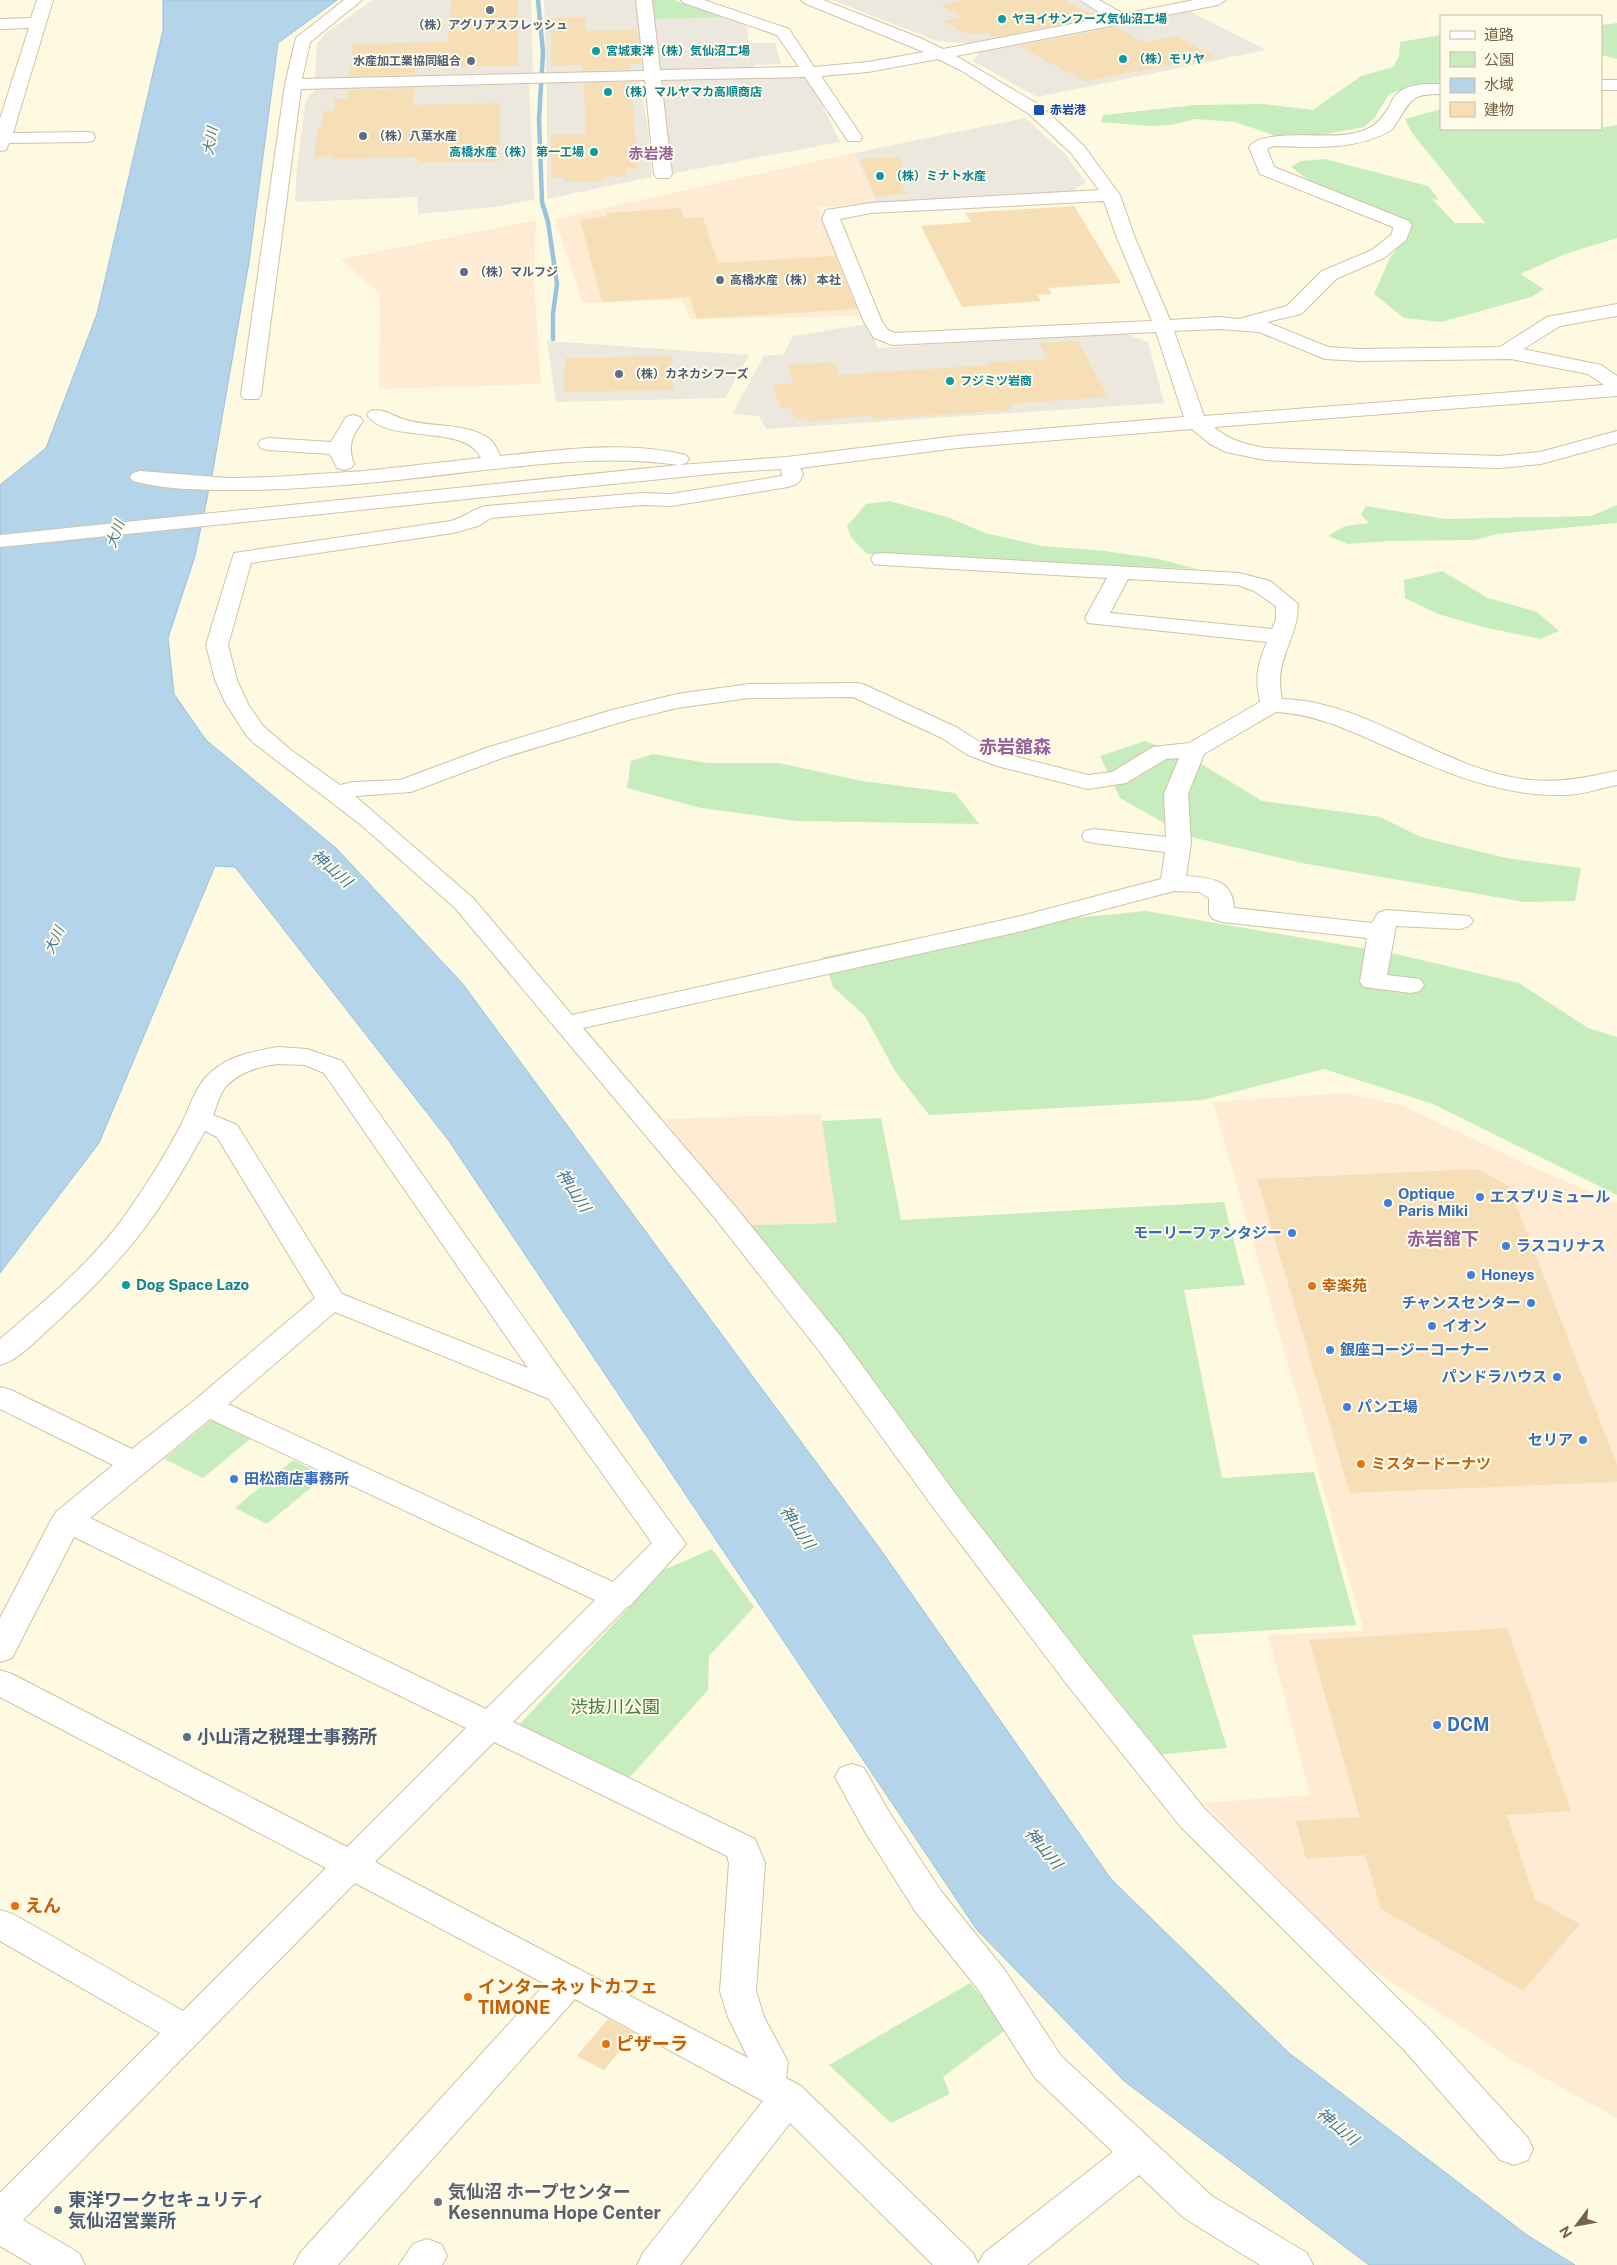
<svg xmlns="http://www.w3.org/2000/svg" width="1617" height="2265" viewBox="0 0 1617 2265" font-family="'Public Sans','Noto Sans JP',sans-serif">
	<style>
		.commercial { fill: #ffebd4 }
		.industrial { fill: #ece8dd }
		.green { fill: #c7edbe }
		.water { fill: #b4d5e9; stroke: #99c2dc }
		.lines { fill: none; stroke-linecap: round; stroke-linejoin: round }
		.stream { stroke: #99c2dc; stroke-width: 4.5 }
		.building { fill: #f6deb6 }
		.minor-casing { stroke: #d0c2a7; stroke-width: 2 }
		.minor { fill: #fff; fill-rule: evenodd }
		.service-dot { fill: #5c6f8a; stroke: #fffbe9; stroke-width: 2 }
		.culture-dot { fill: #0f9aa8; stroke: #fffbe9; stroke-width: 2 }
		.transit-dot { fill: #1a4fb4; stroke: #fffbe9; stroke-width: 2 }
		.shop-dot { fill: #3f7fe0; stroke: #fffbe9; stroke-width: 2 }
		.food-dot { fill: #e8710a; stroke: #fffbe9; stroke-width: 2 }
		.worship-dot { fill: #6b7280; stroke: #fffbe9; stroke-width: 2 }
		.labels { text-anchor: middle; stroke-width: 4; stroke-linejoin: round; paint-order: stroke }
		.far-culture-label { font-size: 12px; font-weight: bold; fill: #0d838f; stroke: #fffbe9; text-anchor: start }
		.far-service-label { font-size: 12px; font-weight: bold; fill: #4e5e75; stroke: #fffbe9; text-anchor: start }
		.far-transit-label { font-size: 12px; font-weight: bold; fill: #164399; stroke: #fffbe9; text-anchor: start }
		.far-water-label { font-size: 14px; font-style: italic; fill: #42799c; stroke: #fffbe9 }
		.far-quarter-label { font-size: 15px; font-weight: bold; fill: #95619b; stroke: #fffbe9 }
		.shop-label { font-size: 15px; font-weight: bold; fill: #366cbe; stroke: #fffbe9; text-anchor: start }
		.culture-label { font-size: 15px; font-weight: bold; fill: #0d838f; stroke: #fffbe9; text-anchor: start }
		.food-label { font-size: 15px; font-weight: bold; fill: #c56008; stroke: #fffbe9; text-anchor: start }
		.water-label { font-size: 16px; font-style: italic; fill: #42799c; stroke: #fffbe9 }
		.quarter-label { font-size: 18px; font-weight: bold; fill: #95619b; stroke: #fffbe9 }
		.near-park-label { font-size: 18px; fill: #427e3d; stroke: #fffbe9 }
		.near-shop-label { font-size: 18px; font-weight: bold; fill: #366cbe; stroke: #fffbe9; text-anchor: start }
		.near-service-label { font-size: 18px; font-weight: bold; fill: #4e5e75; stroke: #fffbe9; text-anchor: start }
		.near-food-label { font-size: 18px; font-weight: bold; fill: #c56008; stroke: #fffbe9; text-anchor: start }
		.near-worship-label { font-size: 18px; font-weight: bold; fill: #5b616d; stroke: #fffbe9; text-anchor: start }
	</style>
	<rect width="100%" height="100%" fill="#fef9e1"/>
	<!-- commercial -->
	<path class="commercial" d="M854,153L877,204L818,207L860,316L690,319L682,300L583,303L555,219Z
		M536,220L534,281L541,384L379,389L380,294L341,259Z
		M1346,1093L1403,1106L1539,1170L1617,1203V2118L1512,2060L1355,1958L1204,1803L1310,1795L1268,1635L1364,1631L1213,1102Z
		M821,1114L838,1223L749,1225L695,1164L665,1119Z"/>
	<!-- industrial -->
	<path class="industrial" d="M373,0H531L533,74L315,80L317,44L326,33Z
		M544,0H674L746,25L749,43H775L781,64L754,65V69L546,74Z
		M832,0H1077L1098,11L1093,20L974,44L963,43L937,41Z
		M1189,11L1266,50L1037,97L973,61L981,51Z
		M808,76L840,142L670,174L657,84L676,78Z
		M633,78L640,82L648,129L652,177L547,199V80Z
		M529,81L534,200L494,207L418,214L417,197L295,202L297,168L306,99L319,87Z
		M1025,118L1064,153L1086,182L1071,192L877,204L854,153Z
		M867,324L878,348L1119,332L1148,342L1164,403L766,429L759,416L732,414L764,356L784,354L793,336Z
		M547,341L749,355L725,398L556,402Z"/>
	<!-- green -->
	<path class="green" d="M653,0H674L723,17L655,19Z
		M1617,23V59L1601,55V25Z
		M1441,35V86L1410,87L1389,94L1375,117L1364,127L1300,139L1279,137L1235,122L1196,119L1170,125L1149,126L1101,122L1103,115L1196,105L1264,104L1313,110L1361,76L1393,67L1399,56L1400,42Z
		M1441,109V129L1586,130L1617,125V238L1565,254L1520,274L1544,289L1531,297L1441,322L1404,318L1374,294L1390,258L1406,237L1388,218L1314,184L1291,167L1301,161L1325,159L1428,186L1439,200L1432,199L1455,223H1485L1412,133L1405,119Z
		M890,501L950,518L985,533L1042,546L1105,551L1159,559L1197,569L867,554L851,537L847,526L866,504Z
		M1617,505V523L1497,534L1475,540L1388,541L1348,544L1328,536L1345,526L1369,523L1361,515L1366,506L1445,519L1591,516Z
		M1442,571L1488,598L1537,612L1559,631L1540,639L1483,627L1438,614L1405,598L1404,580Z
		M1145,741L1195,760L1262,801L1380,817L1421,837L1506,858L1581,868L1575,901L1524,902L1302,863L1187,836L1120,798L1100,756Z
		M653,754L708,763H779L862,781L955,793L979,824L797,821L701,808L627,788L631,761Z
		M1146,911L1396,954L1519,983L1588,1028L1617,1037V1195L1433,1104L1324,1069L1203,1100L929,1115L895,1071L865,1016L833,987L823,957L972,928Z
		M881,1118L901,1220L1224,1202L1245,1285L1184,1290L1222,1478L1314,1472L1356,1625L1192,1635L1227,1748L1156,1755L749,1225L837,1223L822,1121Z
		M211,1420L250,1439L203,1478L164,1459Z
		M293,1460L325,1476L267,1524L235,1508Z
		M712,1549L754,1607L709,1656L708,1690L623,1785L518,1726L664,1570Z
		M970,1983L1008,2028L943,2077L950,2094L891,2123L829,2065Z"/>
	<!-- water -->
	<path class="water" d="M163,0H337L278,43L249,262L213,470L195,556L168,638L174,694L206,740L336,848L462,983L878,1546L1111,1879L1289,2053L1527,2235L1575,2265H1369L1124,2081L977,1930L449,1141L235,867L215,866L99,1143L0,1273V485L46,448L97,314L163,30Z"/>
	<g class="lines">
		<!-- stream -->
		<path class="stream" d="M538,0L543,52L539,119L542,202L548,222L557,284L553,314V339"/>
	</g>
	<!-- building -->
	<path class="building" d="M451,0H518V66L415,68V74L349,76L353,44L448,42Z
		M966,0H1064L1097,17L995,37L986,32L969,35L943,21L962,17L940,5Z
		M585,17L586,31L637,30L641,64H630V69L583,71V65L552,66L550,18Z
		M1115,27L1145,43L1176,36L1215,57L1084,81L1019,46Z
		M631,82L638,169H626L627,176L603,177V181L565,182V178H552L551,135L586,134L584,83Z
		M414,88L413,105L500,103L499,161L418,163V157L333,159L334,156L314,157L318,127L322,126L324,111H333L335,99H347L348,90Z
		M899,157L906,175L898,176L906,194L875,196L860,159Z
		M1074,206L1121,283L1048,288L1052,294L1037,295L1041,301L962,307L921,226L971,222L965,213Z
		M681,208L684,218L703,217L718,263L835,256L857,309L697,319L690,297L602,302L580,220L607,216L606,213Z
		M1078,341L1108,397L1009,404L1011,410L873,419L871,415L807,422L806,418L795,419L791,408L781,409L772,385L794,383L787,365L834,362L839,375L990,365V362L1047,359L1039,343Z
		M672,356L673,390L564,392L565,358Z
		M1477,1169L1509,1186L1617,1465V1482L1350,1493L1257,1179Z
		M1507,1628L1571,1811L1507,1815L1535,1899L1580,1924L1523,1991L1381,1909L1365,1855L1306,1859L1296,1821L1360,1817L1309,1640Z
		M608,2019L635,2033L604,2070L577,2056Z"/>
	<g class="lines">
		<!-- minor casing -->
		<g class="minor-casing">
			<path id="minor" d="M37,0H53L13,133L87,132L93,133L95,137L93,141L87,142L9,143L6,150L0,151V119L29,28L0,29V19L31,18Z
				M344,0H362L310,42L302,79L644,71L636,0H652L660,70L799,67L777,35L684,3L681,0H704L789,29L814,67L868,62L924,52L804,3L801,0H823L918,37L943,49L1107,17L1080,0H1099L1124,14L1194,0H1226L1218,5L956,56L1041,106L1083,145L1120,195L1135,238L1170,320L1219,317L1239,319L1287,306L1322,271L1372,250L1392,234L1393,227L1260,174L1249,147C1263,128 1326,139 1350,134C1370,130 1378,125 1389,107C1391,103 1393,97 1397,94C1408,83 1426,84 1441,84V94C1415,94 1412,97 1399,119C1396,123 1394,128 1390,131C1354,151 1312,147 1273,146L1267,149L1274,167L1409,221L1412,225L1406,240L1384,258L1336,279L1301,314L1267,322L1328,347L1359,349L1500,347L1547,317L1617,304V316L1560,326L1523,349L1601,365L1617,376V396L1214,427C1230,441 1245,444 1265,448L1499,456L1540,452L1617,431V443L1541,464L1499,468L1321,463L1265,460L1226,452L1210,444L1192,429L957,448L800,468L803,473C801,482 797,485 788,487L671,506L642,505L491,518L478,526L453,533L251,563L228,645L237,680L248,704L263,726L291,750L340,785L353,782L400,780L489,747L612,710L677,694L749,684L857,683L865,685L958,728L984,745L1013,756L1088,775L1112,772L1153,747L1189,743L1260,702C1255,678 1257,665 1267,642L1088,623L1085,618L1107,578L882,565L874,564L871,559L874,554L882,553L1239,573L1270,581L1298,604C1298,641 1273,658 1282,699C1369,701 1444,771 1530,780C1561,783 1588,777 1617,771V785C1600,788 1582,795 1565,795C1502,797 1444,772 1387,747C1351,731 1316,714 1276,712L1204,754L1188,794L1191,843L1186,876C1210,878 1233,879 1234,908L1372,923L1378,913L1387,910L1469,916L1473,921L1469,926L1460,929L1396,926L1387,975L1420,979L1424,985L1420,991L1411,993L1364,987L1360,982L1367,938L1222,922L1213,919L1209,914V898L1199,892L1174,891L1022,931L583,1028L734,1205L842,1338L960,1500L1089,1666L1204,1808L1431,2031L1528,2138L1533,2149L1528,2160L1514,2165L1500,2160L1405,2051L1180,1826L1065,1682L938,1514L820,1352L714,1217L455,908L360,824L255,744L246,735L226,704L215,680L206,645L234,553L451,521C464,517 474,509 486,506L642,493L671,494L782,476L781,469L720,473L0,547V535L679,465C617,456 556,462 494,469C413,478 331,489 249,490C211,490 170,491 133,481L130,477L133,473L140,471L228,478L273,477L364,471L481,458C466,423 388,445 367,415L370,411C383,408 391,415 403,419C429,428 462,422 487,437C494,441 497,449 500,456C561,450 626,440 686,455L689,459L686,463L679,465L787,457L957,436L1184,417L1156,332L892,345L874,338L864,322L822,219L826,210L871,203L1099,190L1071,153L1029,114L962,71L938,59L868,72L821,76L862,137L860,141H848L805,77L661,80L672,174L669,178H657L654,174L645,80L301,89L261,395L258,399H244L241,395L285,84L296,38ZM1104,201L1117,238L1152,321L895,333L888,330L882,322L840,219L871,213ZM1219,329L1259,332L1325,359L1359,361L1511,359L1588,374L1604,385L1204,416L1174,331ZM1128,579L1237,585L1254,591L1276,606V620L1272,629L1110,613ZM853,697L942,738L968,755L997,766L1088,789L1126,783L1166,759L1179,758L1164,794L1166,837L1094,829L1085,831L1082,836L1085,841L1094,843L1165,852L1161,879L1021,916L572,1015L473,898L355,796L411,792L505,757L628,720L677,708L749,698Z
				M1601,80H1617V90H1601Z
				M353,415L360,417L363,421C352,436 347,446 354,464L351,468L344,470L337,468L330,454L268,450L261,448L258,444L261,440L268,438L331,442L346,417Z
				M278,1047L307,1049L342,1061L571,1385L686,1544L630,1606L627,1607L513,1722L755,1839L765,1863L756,1991L764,2017L788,2062L786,2078L801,2086L973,2253L978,2264L984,2253L1113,2152L1035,2078L978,1989L915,1911L864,1830L835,1777L840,1768L852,1764L864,1768L889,1812L941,1891L1004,1969L1061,2056L1212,2196L1307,2253L1313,2265H1260L1184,2218L1139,2175L1027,2265H933L790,2123L680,2265H637L643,2253L763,2101L575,1999L338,2265H294L300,2253L545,1984L355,1883L23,2220L79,2253L85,2265H32L0,2246V2193L160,2033L0,1941V1910L13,1914L183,2011L326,1868L0,1697V1670L12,1674L347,1847L466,1728L74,1537L12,1658L0,1662V1618L51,1520L56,1512L113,1465L0,1409V1387L11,1390L132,1449L196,1399L315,1298L217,1137L205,1131C187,1163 168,1197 146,1226C118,1264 84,1297 49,1329C34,1342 19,1360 0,1365V1339C45,1301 92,1262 126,1214C146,1186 166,1154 182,1123C190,1107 195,1087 209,1074C227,1056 254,1051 278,1047ZM278,1064L305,1065L324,1073L528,1368L342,1294L237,1125L213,1115C217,1106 219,1096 224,1089C236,1073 260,1066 278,1064ZM335,1312L549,1399L652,1543L613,1582L228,1404ZM210,1419L595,1600L486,1709L90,1518ZM494,1742L727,1856L729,1863L720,1991L728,2017L748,2058L375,1862Z
				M427,2239L441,2244L447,2256L442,2265H399L413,2244Z"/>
		</g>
		<!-- minor -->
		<use href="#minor" class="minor"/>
	</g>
	<!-- markers -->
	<g class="service-dot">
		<circle cx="490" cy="10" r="5"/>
		<circle cx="471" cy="61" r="5"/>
		<circle cx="363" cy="136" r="5"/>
		<circle cx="464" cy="272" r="5"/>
		<circle cx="720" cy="280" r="5"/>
		<circle cx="619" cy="374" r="5"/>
		<circle cx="187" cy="1737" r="5"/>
		<circle cx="58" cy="2210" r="5"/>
	</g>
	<g class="culture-dot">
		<circle cx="1002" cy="19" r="5"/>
		<circle cx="596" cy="51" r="5"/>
		<circle cx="1123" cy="59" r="5"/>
		<circle cx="608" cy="92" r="5"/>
		<circle cx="594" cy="152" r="5"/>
		<circle cx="880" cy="176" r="5"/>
		<circle cx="950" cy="381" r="5"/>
		<circle cx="126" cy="1285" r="5"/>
	</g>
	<rect class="transit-dot" x="1033" y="104" width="12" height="12" rx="2.5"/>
	<g class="shop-dot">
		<circle cx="1480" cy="1197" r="5"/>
		<circle cx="1388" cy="1203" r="5"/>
		<circle cx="1292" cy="1233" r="5"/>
		<circle cx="1506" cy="1246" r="5"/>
		<circle cx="1471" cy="1275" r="5"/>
		<circle cx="1531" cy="1303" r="5"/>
		<circle cx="1432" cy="1326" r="5"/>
		<circle cx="1330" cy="1350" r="5"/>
		<circle cx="1557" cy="1377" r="5"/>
		<circle cx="1347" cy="1407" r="5"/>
		<circle cx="1583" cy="1440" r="5"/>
		<circle cx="234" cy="1479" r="5"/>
		<circle cx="1437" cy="1725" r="5"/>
	</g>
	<g class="food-dot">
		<circle cx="1312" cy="1286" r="5"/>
		<circle cx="1361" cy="1464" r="5"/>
		<circle cx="15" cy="1906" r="5"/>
		<circle cx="468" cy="1997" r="5"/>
		<circle cx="606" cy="2044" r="5"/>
	</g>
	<circle class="worship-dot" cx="438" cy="2202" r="5"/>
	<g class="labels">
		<!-- far-culture labels -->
		<g class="far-culture-label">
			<text x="1012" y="23">ヤヨイサンフーズ気仙沼工場</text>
			<text x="606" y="55">宮城東洋（株）気仙沼工場</text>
			<text x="1133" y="63">（株）モリヤ</text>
			<text x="618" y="96">（株）マルヤマカ高順商店</text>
			<text x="584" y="156" text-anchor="end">高橋水産（株） 第一工場</text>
			<text x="890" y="180">（株）ミナト水産</text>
			<text x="960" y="385">フジミツ岩商</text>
		</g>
		<!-- far-service labels -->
		<g class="far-service-label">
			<text x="490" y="29" text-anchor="middle">（株）アグリアスフレッシュ</text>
			<text x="461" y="65" text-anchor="end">水産加工業協同組合</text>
			<text x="373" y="140">（株）八葉水産</text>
			<text x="474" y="276">（株）マルフジ</text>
			<text x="730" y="284">高橋水産（株） 本社</text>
			<text x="629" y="378">（株）カネカシフーズ</text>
		</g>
		<!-- far-transit labels -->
		<g class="far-transit-label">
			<text x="1050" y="114">赤岩港</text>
		</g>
		<!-- far-water labels -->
		<g class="far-water-label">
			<text transform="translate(210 141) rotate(-80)" y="5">大川</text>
			<text transform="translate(115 534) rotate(-70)" y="5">大川</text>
			<text transform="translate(54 940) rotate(-65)" y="5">大川</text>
		</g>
		<!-- far-quarter labels -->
		<g class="far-quarter-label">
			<text x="651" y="159">赤岩港</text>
		</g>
		<!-- shop labels -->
		<g class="shop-label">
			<text x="1398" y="1199">Optique<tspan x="1398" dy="17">Paris Miki</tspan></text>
			<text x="1490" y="1202">エスプリミュール</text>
			<text x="1282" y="1238" text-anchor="end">モーリーファンタジー</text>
			<text x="1516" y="1251">ラスコリナス</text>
			<text x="1481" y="1280">Honeys</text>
			<text x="1521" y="1308" text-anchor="end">チャンスセンター</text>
			<text x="1442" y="1331">イオン</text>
			<text x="1340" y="1355">銀座コージーコーナー</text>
			<text x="1547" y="1382" text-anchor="end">パンドラハウス</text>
			<text x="1357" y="1412">パン工場</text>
			<text x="1573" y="1445" text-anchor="end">セリア</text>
			<text x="244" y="1484">田松商店事務所</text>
		</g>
		<!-- culture labels -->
		<g class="culture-label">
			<text x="136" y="1290">Dog Space Lazo</text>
		</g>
		<!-- food labels -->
		<g class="food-label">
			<text x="1322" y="1291">幸楽苑</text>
			<text x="1371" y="1469">ミスタードーナツ</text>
		</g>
		<!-- water labels -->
		<g class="water-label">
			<text transform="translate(332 868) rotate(41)" y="6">神山川</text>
			<text transform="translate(574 1190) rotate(57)" y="6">神山川</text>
			<text transform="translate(798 1527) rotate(56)" y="6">神山川</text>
			<text transform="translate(1044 1848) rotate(50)" y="6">神山川</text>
			<text transform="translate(1338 2126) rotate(40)" y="6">神山川</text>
		</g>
		<!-- quarter labels -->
		<g class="quarter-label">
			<text x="1015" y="753">赤岩舘森</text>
			<text x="1443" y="1245">赤岩舘下</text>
		</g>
		<!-- near-park labels -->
		<g class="near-park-label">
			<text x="615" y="1713">渋抜川公園</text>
		</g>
		<!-- near-shop labels -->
		<g class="near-shop-label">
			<text x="1447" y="1731">DCM</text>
		</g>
		<!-- near-service labels -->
		<g class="near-service-label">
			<text x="197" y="1743">小山清之税理士事務所</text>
			<text x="68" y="2206">東洋ワークセキュリティ<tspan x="68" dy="21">気仙沼営業所</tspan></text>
		</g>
		<!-- near-food labels -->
		<g class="near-food-label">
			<text x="25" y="1912">えん</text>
			<text x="478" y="1993">インターネットカフェ<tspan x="478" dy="21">TIMONE</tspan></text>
			<text x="616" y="2050">ピザーラ</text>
		</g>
		<!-- near-worship labels -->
		<g class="near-worship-label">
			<text x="448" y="2198">気仙沼 ホープセンター<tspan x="448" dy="21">Kesennuma Hope Center</tspan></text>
		</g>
	</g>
	<!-- legend -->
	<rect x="1440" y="15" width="162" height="115" fill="#fffbe9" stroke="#c9bea8"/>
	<rect x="1450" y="31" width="25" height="8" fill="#ffffff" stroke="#c9bea8"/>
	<text x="1484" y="40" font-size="15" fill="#776346">道路</text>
	<rect x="1450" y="52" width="25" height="15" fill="#c7edbe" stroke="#c9bea8"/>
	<text x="1484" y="65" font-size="15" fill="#776346">公園</text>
	<rect x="1450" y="78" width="25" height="15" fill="#b4d5e9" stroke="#c9bea8"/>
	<text x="1484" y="90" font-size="15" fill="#776346">水域</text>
	<rect x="1450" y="102" width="25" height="15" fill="#f6deb6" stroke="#c9bea8"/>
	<text x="1484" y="115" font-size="15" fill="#776346">建物</text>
	<!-- north arrow -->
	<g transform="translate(1577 2225) rotate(238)" stroke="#fffbe9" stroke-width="4" paint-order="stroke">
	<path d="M0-4L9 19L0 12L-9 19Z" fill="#776346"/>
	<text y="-8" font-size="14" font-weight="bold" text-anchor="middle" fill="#776346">N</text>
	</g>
</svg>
